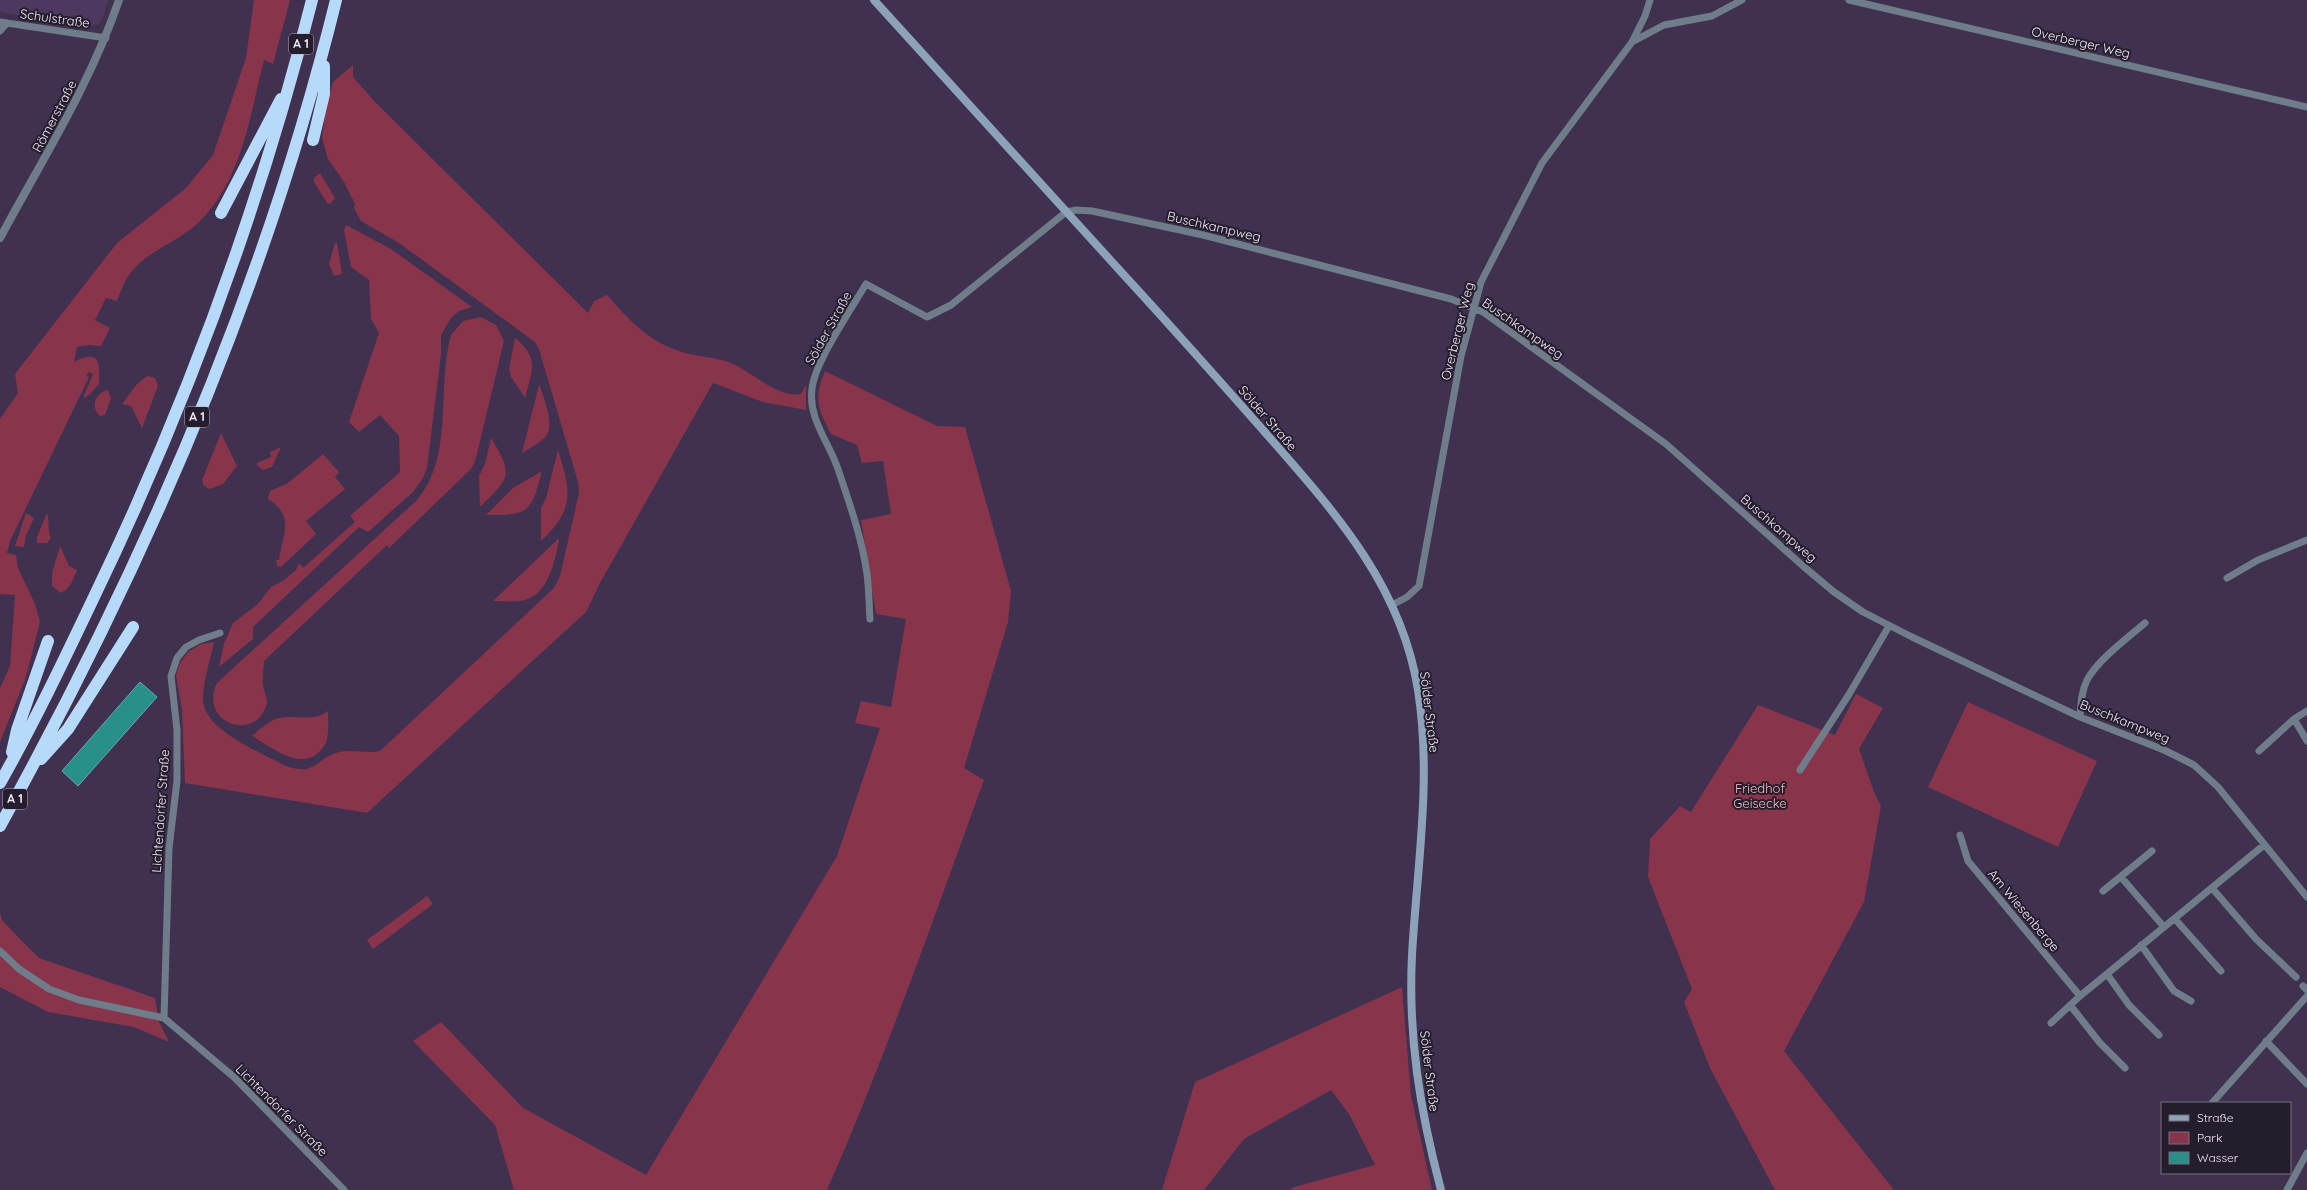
<svg xmlns="http://www.w3.org/2000/svg" width="2307" height="1190" viewBox="0 0 2307 1190" font-family="Quicksand,sans-serif">
	<style>
		.built { fill: #4d395f }
		.green { fill: #88344a }
		.water { fill: #289088; stroke: #64aaaa }
		.lines { fill: none; stroke-linecap: round; stroke-linejoin: round }
		.minor { stroke: #6f7d8a; stroke-width: 7 }
		.tertiary { stroke: #6f7d8a; stroke-width: 8 }
		.secondary { stroke: #8ca2b8; stroke-width: 8 }
		.motorway { stroke: #b7dafa; stroke-width: 12 }
		.labels { text-anchor: middle; stroke-width: 4; stroke-linejoin: round; paint-order: stroke }
		.shield { fill: #241d2b; stroke: #b3aabd; stroke-width: 1 }
		.shield-label { font-size: 12px; font-weight: bold; fill: #f0e6fb }
		.street-label { font-size: 13px; fill: #f0e6fb; stroke: #241d2b }
		.park-label { font-size: 13px; fill: #fbbcc7; stroke: #241d2b }
	</style>
	<rect width="100%" height="100%" fill="#413151"/>
	<!-- built -->
	<path class="built" d="M0,0H108L102,20L98,24L88,27L0,12Z"/>
	<!-- green -->
	<path class="green" d="M254,0H290L273,64L264,60C250,114 243,176 202,219C182,241 151,248 132,271C125,279 121,291 117,301L106,298L95,320L110,328L101,346L89,345L77,347L74,362C100,349 100,362 99,384L89,395L83,398L93,374L89,372L86,376L89,377L10,541L7,553L16,555L18,568L35,604L40,622L26,677L0,742V688L10,666L15,595L0,594V419L18,393L15,374L117,243L186,188L213,155L246,58Z
		M353,65V77L375,102L588,313L594,301L607,295C629,320 649,342 682,352C698,357 720,357 735,365C754,374 779,398 801,394L806,385V410L763,402L713,383L600,583L586,612L367,813L185,783L182,710L176,675L180,663L188,652L201,644L214,642C210,661 203,681 203,700C204,730 260,752 284,765C316,778 315,758 339,752C352,749 367,754 380,751L554,588L560,576L579,493L578,482L539,349L535,342L399,243L361,221L354,208L355,204L344,182L328,159L322,138L326,108L333,82Z
		M320,173L335,198L330,204L327,203L314,182V178Z
		M346,225L391,249L472,307L459,311L451,318L441,335V354L427,468L423,478L413,492L368,532L359,527L253,627V639L219,667L224,644L233,623L258,604L271,587L284,580L296,570L299,563L303,568L355,522L350,516L400,472L399,436L380,415L359,432L349,422L379,333L371,319L369,280L351,267L344,230Z
		M335,243H337L342,274L334,276L329,264Z
		M481,317L496,325L504,341L476,458L472,468L389,548L387,545L264,661C264,669 261,682 264,689C265,696 269,699 266,706C254,743 198,722 217,683L417,500C455,455 436,388 451,335L463,321Z
		M515,338C540,358 532,371 525,398L511,377L509,369Z
		M825,371L937,426L965,427L1011,591L1008,622L964,768L984,780C934,917 886,1056 827,1190H514L495,1125L413,1041L441,1022L523,1108L646,1175L837,856L880,728L855,723L861,701L891,707L906,619L876,614L861,520L891,514L883,461L862,463L857,445L831,434C818,408 813,400 825,371Z
		M147,376L155,378L158,386L142,428L131,406L122,404L137,384Z
		M539,385C542,390 544,399 546,405C555,436 547,438 522,453Z
		M108,390L111,398L105,415L100,416C90,407 95,393 108,390Z
		M221,433L237,466L223,484L210,489L204,486L202,480Z
		M491,438C514,475 510,478 480,507L479,476L485,464Z
		M281,447L272,467L263,470L257,465V463L271,457L270,452Z
		M558,450C571,492 575,509 541,541V508L546,498Z
		M323,454L339,472L335,477L345,489L306,521L316,534L281,567L277,566L276,560H279C283,533 295,516 268,499L270,491L288,483Z
		M542,471C531,513 530,515 486,515L513,488Z
		M26,513L34,518L26,535L24,547L15,546Z
		M47,513C50,522 47,529 51,538L47,543H37V537Z
		M558,539L559,541C554,562 549,596 521,601C512,602 502,601 493,601Z
		M60,546L69,566L77,570C73,580 71,588 61,593L52,586V573Z
		M1856,694L1883,708L1859,749L1874,792L1881,806L1864,902L1784,1051L1894,1190H1775L1710,1068L1684,1002L1692,989L1648,877L1650,839L1680,806L1691,812L1758,705L1835,735Z
		M1968,702L2097,761L2058,847L1928,787Z
		M328,711C328,720 329,730 327,739C326,744 322,749 319,752C300,771 270,746 252,736C260,729 268,721 279,718C297,714 312,723 328,711Z
		M427,896L433,904L373,949L367,940Z
		M0,913L2,920L13,932L39,958L155,998L159,1022L169,1042L134,1027L48,1012L0,987Z
		M1402,987L1411,1096L1432,1190H1292L1291,1188L1375,1165L1349,1114L1331,1090L1244,1139L1204,1190H1162L1195,1082Z"/>
	<!-- water -->
	<path class="water" d="M140,682L157,697L78,786L62,771Z"/>
	<g class="lines">
		<!-- minor -->
		<path class="minor" d="M1849,0L2307,107
			M0,22L106,38
			M0,31L7,23
			M1632,42L1645,16L1650,0
			M2227,578L2258,560L2307,540
			M1392,605L1407,597L1419,586L1461,356L1481,282L1542,163L1632,42L1664,25L1712,16L1742,0
			M870,619C869,604 869,589 867,574C862,538 849,502 838,469C829,442 808,419 812,389C814,363 852,308 866,284L927,317L951,305L1066,212L1076,210L1092,211L1203,235L1451,299L1483,312L1666,444L1803,566L1834,592L1863,612L1912,637L2080,717L2164,750L2194,765L2218,787L2307,897
			M2080,717C2081,705 2081,692 2087,680C2097,661 2127,638 2145,623
			M2294,719L2307,741
			M2259,751L2294,719L2307,711
			M1800,770L1848,696L1889,626
			M1960,835L1968,861L2080,996
			M2121,877L2164,927
			M2212,888L2256,939L2296,977
			M2103,891L2152,851
			M2175,919L2221,971
			M2141,945L2174,991L2191,1001
			M0,951L19,969L49,989L79,1000L164,1018L235,1078L344,1190
			M2107,974L2129,1005L2159,1035
			M2303,986L2307,990
			M2070,1005L2100,1043L2125,1068
			M164,1018L169,848L177,781V730L171,676L177,658L186,647L199,640L220,633
			M2051,1023L2080,996L2264,845
			M2266,1041L2307,1084
			M2212,1103L2307,996
			M2287,1190L2307,1153"/>
		<!-- tertiary -->
		<path class="tertiary" d="M0,238C43,158 89,87 119,0"/>
		<!-- secondary -->
		<path class="secondary" d="M874,0C957,92 1040,183 1123,274C1171,326 1217,378 1263,430C1332,509 1401,583 1418,690C1432,778 1417,867 1412,955C1408,1037 1420,1111 1441,1190"/>
		<!-- motorway -->
		<path class="motorway" d="M313,140L324,94V66
			M221,213L281,99
			M12,752L17,730L48,641
			M41,759L68,729L133,627
			M0,783C34,723 64,660 94,597C186,406 260,206 312,0
			M0,826C144,566 265,289 336,0"/>
	</g>
	<g class="labels">
		<!-- shield labels -->
		<g class="shield">
			<rect x="289" y="34" width="24" height="20" rx="3"/>
			<rect x="185" y="407" width="24" height="20" rx="3"/>
			<rect x="3" y="789" width="24" height="20" rx="3"/>
		</g>
		<g class="shield-label">
			<text x="301" y="48">A 1</text>
			<text x="197" y="421">A 1</text>
			<text x="15" y="803">A 1</text>
		</g>
		<!-- street labels -->
		<g class="street-label">
			<text transform="translate(55 18) rotate(8)" y="5">Schulstraße</text>
			<text transform="translate(2081 42) rotate(13)" y="5">Overberger Weg</text>
			<text transform="translate(54 116) rotate(-62)" y="5">Römerstraße</text>
			<text transform="translate(1214 226) rotate(13)" y="5">Buschkampweg</text>
			<text transform="translate(828 328) rotate(-61)" y="5">Sölder Straße</text>
			<text transform="translate(1523 328) rotate(35)" y="5">Buschkampweg</text>
			<text transform="translate(1457 331) rotate(-76)" y="5">Overberger Weg</text>
			<text transform="translate(1268 418) rotate(49)" y="5">Sölder Straße</text>
			<text transform="translate(1779 528) rotate(41)" y="5">Buschkampweg</text>
			<text transform="translate(1430 712) rotate(83)" y="5">Sölder Straße</text>
			<text transform="translate(2125 721) rotate(22)" y="5">Buschkampweg</text>
			<text transform="translate(160 811) rotate(-86)" y="5">Lichtendorfer Straße</text>
			<text transform="translate(2024 910) rotate(50)" y="5">Am Wiesenberge</text>
			<text transform="translate(1430 1071) rotate(83)" y="5">Sölder Straße</text>
			<text transform="translate(282 1110) rotate(45)" y="5">Lichtendorfer Straße</text>
		</g>
		<!-- park labels -->
		<g class="park-label">
			<text x="1760" y="793">Friedhof<tspan x="1760" dy="15">Geisecke</tspan></text>
		</g>
	</g>
	<!-- legend -->
	<rect x="2161" y="1102" width="130" height="72" fill="#241d2b" stroke="#766d7e"/>
	<rect x="2169" y="1115" width="20" height="6" fill="#8ca2b8" stroke="#766d7e"/>
	<text x="2197" y="1122" font-size="12" fill="#f0e6fb">Straße</text>
	<rect x="2169" y="1132" width="20" height="12" fill="#88344a" stroke="#766d7e"/>
	<text x="2197" y="1142" font-size="12" fill="#f0e6fb">Park</text>
	<rect x="2169" y="1152" width="20" height="12" fill="#289088" stroke="#766d7e"/>
	<text x="2197" y="1162" font-size="12" fill="#f0e6fb">Wasser</text>
</svg>
